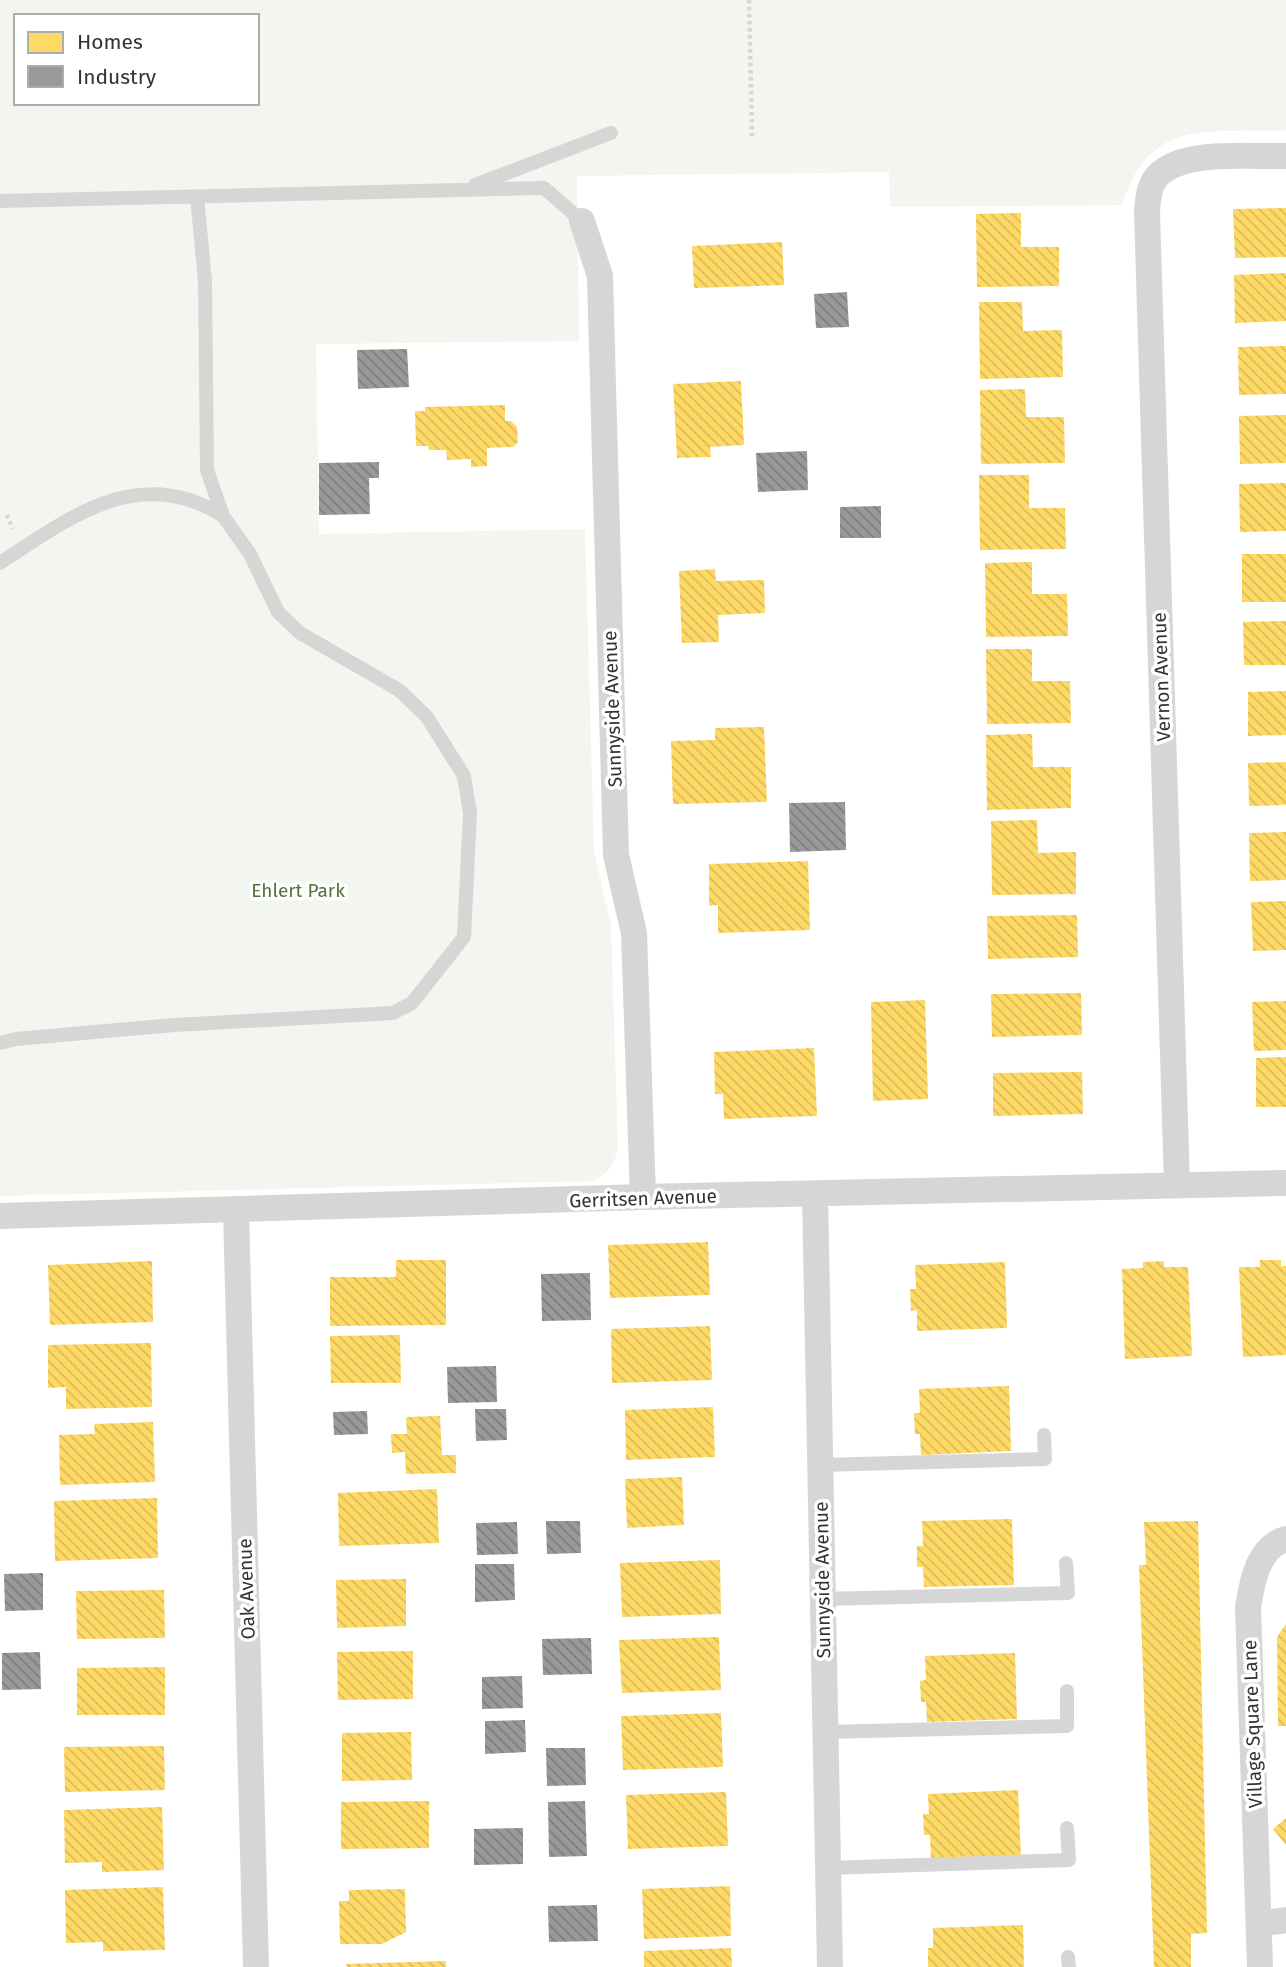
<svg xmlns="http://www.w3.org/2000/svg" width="1286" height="1967" viewBox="0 0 1286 1967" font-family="'Fira Sans',sans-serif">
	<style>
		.park { fill: #f2f6ee; fill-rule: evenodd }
		.homes { fill: url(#homes-back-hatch) }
		.industry { fill: url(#industry-back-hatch) }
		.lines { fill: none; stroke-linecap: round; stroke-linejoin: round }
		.path { stroke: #d6d6d6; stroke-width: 4.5; stroke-dasharray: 3.5 3.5; stroke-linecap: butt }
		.service { stroke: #d6d6d6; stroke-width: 14 }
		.minor { stroke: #d6d6d6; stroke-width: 26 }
		.labels { text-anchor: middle; stroke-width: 7; stroke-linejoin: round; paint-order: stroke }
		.street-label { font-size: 19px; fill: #323232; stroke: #fff }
		.park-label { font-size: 19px; fill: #54703d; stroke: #fff }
	</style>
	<defs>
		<pattern id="homes-back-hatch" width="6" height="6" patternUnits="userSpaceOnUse" patternTransform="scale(1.75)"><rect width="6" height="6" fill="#ffd966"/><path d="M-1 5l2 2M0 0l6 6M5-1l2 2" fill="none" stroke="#dbbb59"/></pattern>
		<pattern id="industry-back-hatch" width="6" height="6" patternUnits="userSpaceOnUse" patternTransform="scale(1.75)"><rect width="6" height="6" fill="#999"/><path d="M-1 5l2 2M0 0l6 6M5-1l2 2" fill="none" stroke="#7d7d7d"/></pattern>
	</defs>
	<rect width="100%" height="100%" fill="#fff"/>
	<!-- park -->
	<path class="park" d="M0,0H1286V131C1208,133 1150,116 1122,205L890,207L889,172L577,176L579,341L316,344L319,534L585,529L594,852L611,925L618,1148C614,1165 609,1173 593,1181L0,1196ZM16,16H257V103H16Z"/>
	<!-- homes -->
	<path class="homes" d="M1286,208V257L1235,258L1233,209Z
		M1021,213V247H1059V286L977,287L976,214Z
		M782,242L784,285L694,288L692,246Z
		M1286,273V321L1235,323L1234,275Z
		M979,302H1022L1023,331L1062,330L1063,377L980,379Z
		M1286,346V394L1239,395L1238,347Z
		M741,381L744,445L710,447L711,457L677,458L673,384Z
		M1025,389L1026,417H1064L1065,463L981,464L980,390Z
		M505,405V421H511L517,427L518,442L513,447L487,448V466L471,467V459L447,460L446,450H429L428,446H416L415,411H425V407Z
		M1286,415V463L1240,464L1239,416Z
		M979,475H1029V508H1065L1066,549L980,550Z
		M1286,483V531L1240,532L1239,484Z
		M1242,554H1286V602H1242Z
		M1032,562V594H1067L1068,636L986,637L985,563Z
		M715,569L716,581L764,580L765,613L718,615L719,642L682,643L679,571Z
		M1286,621V665H1244L1243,622Z
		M986,649H1032V681H1070L1071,723L987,724Z
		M1286,691V735L1248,736V692Z
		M764,727L767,802L673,804L671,741L715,740V728Z
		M1032,734L1033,767H1071V808L987,810L986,735Z
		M1286,762V805L1249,806L1248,763Z
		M1037,820L1038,853L1076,852V894L992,895L991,821Z
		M1286,832V880L1250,881L1249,833Z
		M808,861L810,930L718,933V905L709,906V864Z
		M1286,901V950L1253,951L1251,902Z
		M1077,915L1078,957L988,959L987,916Z
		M1081,993L1082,1035L992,1037L991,994Z
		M925,1000L928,1099L873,1101L871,1002Z
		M1286,1001V1050L1254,1051L1252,1002Z
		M814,1048L817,1116L724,1119L723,1094H715L714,1052Z
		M1286,1057V1107H1256V1058Z
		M1082,1072L1083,1114L993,1116V1073Z
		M708,1242L710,1295L610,1298L608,1245Z
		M396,1260H446V1325L330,1326V1277H396Z
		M1260,1260H1281V1266H1286V1355L1243,1357L1239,1267H1260Z
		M152,1261L153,1322L50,1325L48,1265Z
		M1164,1261V1267H1188L1192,1356L1125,1359L1122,1269L1143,1268V1262Z
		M1005,1262L1007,1328L917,1331V1310L911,1311L910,1289H916L915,1265Z
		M710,1326L712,1380L612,1383L611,1329Z
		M400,1335L401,1383H331L330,1336Z
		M151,1343L152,1407L66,1409V1387L48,1388V1345Z
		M1009,1386L1011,1451L921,1455L920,1434H915L914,1413H920L919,1389Z
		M713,1407L715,1457L626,1460L625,1410Z
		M440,1416L442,1455H456V1473L406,1474L405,1452L392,1453L391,1434H407L406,1417Z
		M153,1422L155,1482L60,1485L59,1435L95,1434L94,1424Z
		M682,1477L684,1525L627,1528L625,1479Z
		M437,1489L439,1543L339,1546L338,1493Z
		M157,1498L158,1558L55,1561L54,1501Z
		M1012,1519L1014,1585L924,1587L923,1567H917V1546H923L922,1521Z
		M1198,1521L1207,1933L1191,1934V1967H1154L1139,1565H1146L1144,1522Z
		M720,1560L721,1614L622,1617L620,1563Z
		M406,1579V1626L337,1628L336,1580Z
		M164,1590L165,1638L77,1639L76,1591Z
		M1286,1624V1726H1278L1277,1637Z
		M719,1637L721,1690L622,1693L619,1640Z
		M413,1651V1699L338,1700L337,1652Z
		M1015,1653L1017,1719L927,1722L926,1702H921L920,1681L926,1680L925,1656Z
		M165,1667V1715H77V1668Z
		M721,1713L723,1767L623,1770L621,1716Z
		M411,1732L412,1780L342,1781V1733Z
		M164,1746L165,1790L65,1792L64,1747Z
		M1018,1790L1021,1856L931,1860L930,1835H924L923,1814H929L928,1794Z
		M726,1792L728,1846L628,1849L626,1795Z
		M429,1801V1848L341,1849V1802Z
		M162,1807L164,1870L102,1872V1862L65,1863L64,1810Z
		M1286,1818V1845L1273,1829Z
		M730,1886L731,1936L644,1939L642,1889Z
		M163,1887L165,1950L103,1951V1942L66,1943L65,1890Z
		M405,1889L406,1932L382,1944H340L339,1901H349V1890Z
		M1023,1925L1024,1967H928V1948H933V1928Z
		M731,1948L732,1967H644V1951Z
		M446,1961V1967H347L346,1964Z"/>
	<!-- industry -->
	<path class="industry" d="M847,292L849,327L816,328L814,294Z
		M407,349L409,387L358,389L357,350Z
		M807,451L808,490L758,492L756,453Z
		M379,462V478H369L370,514L319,515V463Z
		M881,506V538H840V507Z
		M845,802L846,850L790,852L789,803Z
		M590,1273L591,1320L542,1321L541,1274Z
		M496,1366L497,1402L448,1403L447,1367Z
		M475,1409H506L507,1440L476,1441Z
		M367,1411L368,1434L334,1435L333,1412Z
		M546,1521H580L581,1553L547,1554Z
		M517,1522L518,1554L477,1555L476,1523Z
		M475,1564H514L515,1600L475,1602Z
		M43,1573V1610L5,1611L4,1574Z
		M591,1638L592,1674L543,1675L542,1639Z
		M40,1652L41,1689L2,1690V1653Z
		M522,1676L523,1708L482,1709V1677Z
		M525,1720L526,1752L485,1754V1721Z
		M546,1748H585L586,1785L547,1786Z
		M585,1801L587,1856L549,1857L548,1802Z
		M523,1828V1864L474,1865V1829Z
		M597,1905L598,1941L549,1942L548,1906Z"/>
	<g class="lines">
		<!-- path -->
		<path class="path" d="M749,0L752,136
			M7,515L13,529"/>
		<!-- service -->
		<path class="service" d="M475,185L611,133
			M0,201L544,188L582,221
			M0,563C70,517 140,463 223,516
			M0,1043L16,1039L174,1025L393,1013L412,1003L464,937L470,813L464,776L427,717L399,690L300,633L278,612L250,554L223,516L207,470L205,281L197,197
			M819,1465L1045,1459L1044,1435
			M822,1599L1068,1593L1066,1563
			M825,1732L1067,1726V1691
			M828,1868L1069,1860L1067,1828
			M1068,1957L1069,1967"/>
		<!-- minor -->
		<path class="minor" d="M582,221L600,276L616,855L634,933L643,1197
			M1177,1185L1147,212C1148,198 1149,181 1162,172C1189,150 1252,157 1286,156
			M815,1194L830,1967
			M236,1211L256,1967
			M0,1216L643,1197L1286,1183
			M1259,1924L1286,1920
			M1260,1967L1248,1607C1252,1582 1258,1547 1286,1539"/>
	</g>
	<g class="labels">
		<!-- street labels -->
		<g class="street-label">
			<text transform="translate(1161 677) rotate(-92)" y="7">Vernon Avenue</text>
			<text transform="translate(612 709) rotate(-92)" y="7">Sunnyside Avenue</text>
			<text transform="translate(643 1198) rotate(-2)" y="7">Gerritsen Avenue</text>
			<text transform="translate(822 1580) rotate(-91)" y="7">Sunnyside Avenue</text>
			<text transform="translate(246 1589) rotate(-92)" y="7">Oak Avenue</text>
			<text transform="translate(1252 1724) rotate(-92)" y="7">Village Square Lane</text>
		</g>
		<!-- park labels -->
		<g class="park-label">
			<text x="298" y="897">Ehlert Park</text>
		</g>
	</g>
	<!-- legend -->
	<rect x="14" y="14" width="245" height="91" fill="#ffffff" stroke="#adadad" stroke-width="2"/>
	<rect x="28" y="32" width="35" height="21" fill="#ffd966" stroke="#adadad" stroke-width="2"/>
	<text x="77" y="49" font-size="21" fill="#323232">Homes</text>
	<rect x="28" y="66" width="35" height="21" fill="#999999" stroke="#adadad" stroke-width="2"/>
	<text x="77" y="84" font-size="21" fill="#323232">Industry</text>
</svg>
